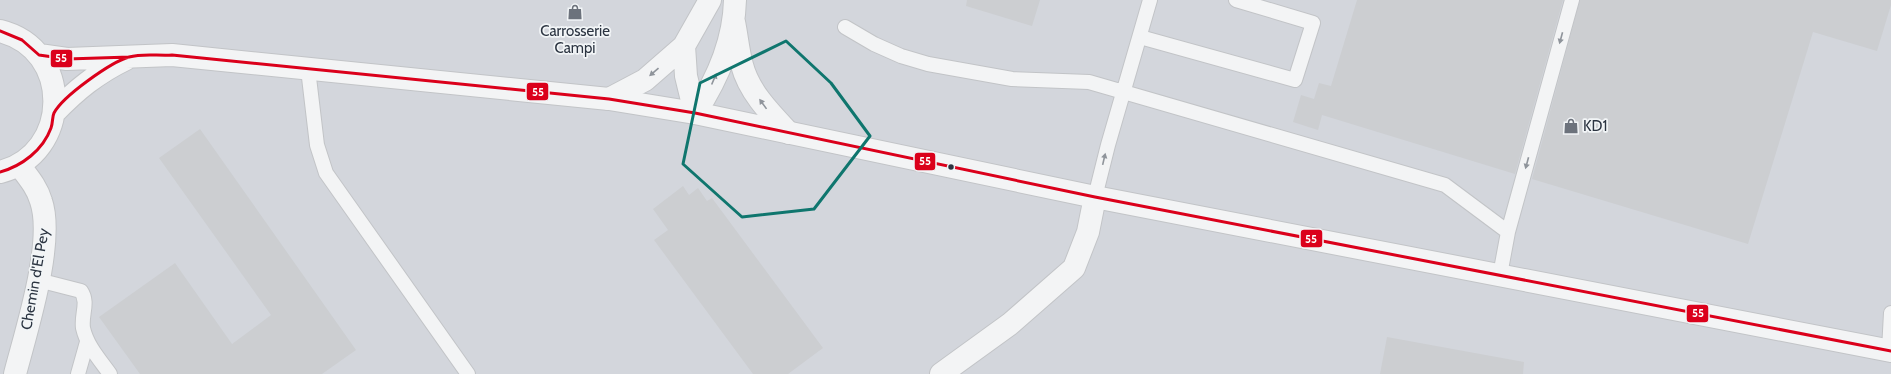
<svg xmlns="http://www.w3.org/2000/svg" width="1891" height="374" viewBox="0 0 1891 374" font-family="Cabin,sans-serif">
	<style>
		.built { fill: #d3d6dc }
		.building { fill: #ccced1 }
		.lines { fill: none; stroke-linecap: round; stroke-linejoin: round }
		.service-casing { stroke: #c2c4c7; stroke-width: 16 }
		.minor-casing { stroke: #c2c4c7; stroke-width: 24 }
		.tertiary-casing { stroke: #c2c4c7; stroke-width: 24 }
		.service { stroke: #f3f4f5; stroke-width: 14 }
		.minor { stroke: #f3f4f5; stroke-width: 22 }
		.tertiary { stroke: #f3f4f5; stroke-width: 22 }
		.bus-1-casing { stroke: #f2f5f7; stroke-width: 6 }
		.bus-1 { stroke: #db001b; stroke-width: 3 }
		.oneway { fill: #8f949b }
		.marked { fill: none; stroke: #0f766e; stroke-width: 3; stroke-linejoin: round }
		.bus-dot { fill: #2b3441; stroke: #f2f5f7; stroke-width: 1.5 }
		.labels { text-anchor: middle; stroke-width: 3.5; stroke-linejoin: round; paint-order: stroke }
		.poi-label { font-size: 15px; fill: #2b3441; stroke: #f2f5f7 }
		.street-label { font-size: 15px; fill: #2b3441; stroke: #f2f5f7 }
		.line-badge { stroke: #f2f5f7; stroke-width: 1.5 }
		.badge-label { font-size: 11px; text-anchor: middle; font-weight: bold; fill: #fff }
	</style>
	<rect width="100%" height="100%" fill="#e4e6e9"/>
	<!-- built -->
	<path class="built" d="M0,0H1891V374H0Z"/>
	<!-- building -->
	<path class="building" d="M967,0H1040L1032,26L966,6Z
		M1357,0H1563L1515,174L1322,115L1318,130L1293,122L1301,95L1314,99L1319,83L1331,86Z
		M1580,0H1891V5L1877,51L1813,32L1748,244L1532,179Z
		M200,129L356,350L322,374H140L99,317L175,263L232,344L271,315L159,158Z
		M683,186L689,195L698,188L707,201L712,198L823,348L788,374H753L654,240L668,230L653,209Z
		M1387,337L1524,362L1523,374H1380Z"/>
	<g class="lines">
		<!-- service casing -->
		<g class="service-casing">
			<path id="service" d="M845,27L874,44L901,56L928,64L1012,79L1089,82L1445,185L1508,232
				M1140,37L1295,80L1313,23L1236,0
				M308,69L317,145L326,173L468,374
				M1095,197L1108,145L1150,0
				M1500,275L1508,232L1572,0
				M38,280L81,291C89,303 81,314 83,328C87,346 100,360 110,374
				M1889,350L1891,313
				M78,374L87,342"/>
		</g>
		<!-- minor casing -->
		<g class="minor-casing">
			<path id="minor" d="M734,22C737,36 738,51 742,65C749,92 770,113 789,133
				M609,99L645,80L684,46
				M695,113C717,80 734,40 735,0
				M695,113L686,76L684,46L710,0
				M15,374C26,331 55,242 41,201C37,187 28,177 19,165
				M941,374L1010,324L1074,268L1088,232L1095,197"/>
		</g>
		<!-- tertiary casing -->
		<g class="tertiary-casing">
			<path id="tertiary" d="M0,31C73,49 72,154 0,172
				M39,55L67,59L172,55L609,99L695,113L1095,197L1891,351
				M54,113C76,90 97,73 126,59"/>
		</g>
		<!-- service -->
		<use href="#service" class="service"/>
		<!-- minor -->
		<use href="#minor" class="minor"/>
		<!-- tertiary -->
		<use href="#tertiary" class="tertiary"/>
		<!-- bus-1 casing -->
		<g class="bus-1-casing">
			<path id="bus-1" d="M0,31L22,40L39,55L67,59L130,57
				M0,172C22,166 43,150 51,128C53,123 52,117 54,113C63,96 111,62 129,57C143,53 158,56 172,55L609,99L695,113L1095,197L1891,351"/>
		</g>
		<!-- bus-1 -->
		<use href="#bus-1" class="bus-1"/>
	</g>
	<!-- one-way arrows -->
	<defs><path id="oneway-solid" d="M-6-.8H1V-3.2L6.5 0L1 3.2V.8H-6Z"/></defs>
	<g class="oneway">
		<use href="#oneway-solid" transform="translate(1561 38) rotate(105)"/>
		<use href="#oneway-solid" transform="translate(654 72) rotate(139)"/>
		<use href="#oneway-solid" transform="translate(714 79) rotate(-67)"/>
		<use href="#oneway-solid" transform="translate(763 104) rotate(-126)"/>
		<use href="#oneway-solid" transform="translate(1104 159) rotate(-77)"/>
		<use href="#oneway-solid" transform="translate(1527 163) rotate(105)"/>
	</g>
	<!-- marked area -->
	<path class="marked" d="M786,41L831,83L870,136L814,209L742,217L683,164L700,83Z"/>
	<!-- icons -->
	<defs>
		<g id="shop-bare" transform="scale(1.2)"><path d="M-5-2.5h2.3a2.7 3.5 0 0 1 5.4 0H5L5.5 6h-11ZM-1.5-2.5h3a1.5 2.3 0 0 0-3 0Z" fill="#6c727c" stroke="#f2f5f7" stroke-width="2.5" paint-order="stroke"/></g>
	</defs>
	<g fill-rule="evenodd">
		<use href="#shop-bare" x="575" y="12"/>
		<use href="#shop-bare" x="1571" y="126"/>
	</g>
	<!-- markers -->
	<circle class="bus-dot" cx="951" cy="167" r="3.5"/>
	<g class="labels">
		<!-- poi labels -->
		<g class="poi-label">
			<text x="575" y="36">Carrosserie<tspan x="575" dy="17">Campi</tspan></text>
			<text x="1583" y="131" text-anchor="start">KD1</text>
		</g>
		<!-- street labels -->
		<g class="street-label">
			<text transform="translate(35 279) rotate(-80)" y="5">Chemin d'El Pey</text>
		</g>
	</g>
	<g class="line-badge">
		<rect x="50" y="49" width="23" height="19" rx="4" fill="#db001b"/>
		<rect x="526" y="82" width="23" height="19" rx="4" fill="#db001b"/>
		<rect x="914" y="152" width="22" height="19" rx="4" fill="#db001b"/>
		<rect x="1300" y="229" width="23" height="19" rx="4" fill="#db001b"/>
		<rect x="1686" y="304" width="23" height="19" rx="4" fill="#db001b"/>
	</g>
	<g class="badge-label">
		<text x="61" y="62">55</text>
		<text x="538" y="96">55</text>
		<text x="925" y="165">55</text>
		<text x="1311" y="243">55</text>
		<text x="1698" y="317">55</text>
	</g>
</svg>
